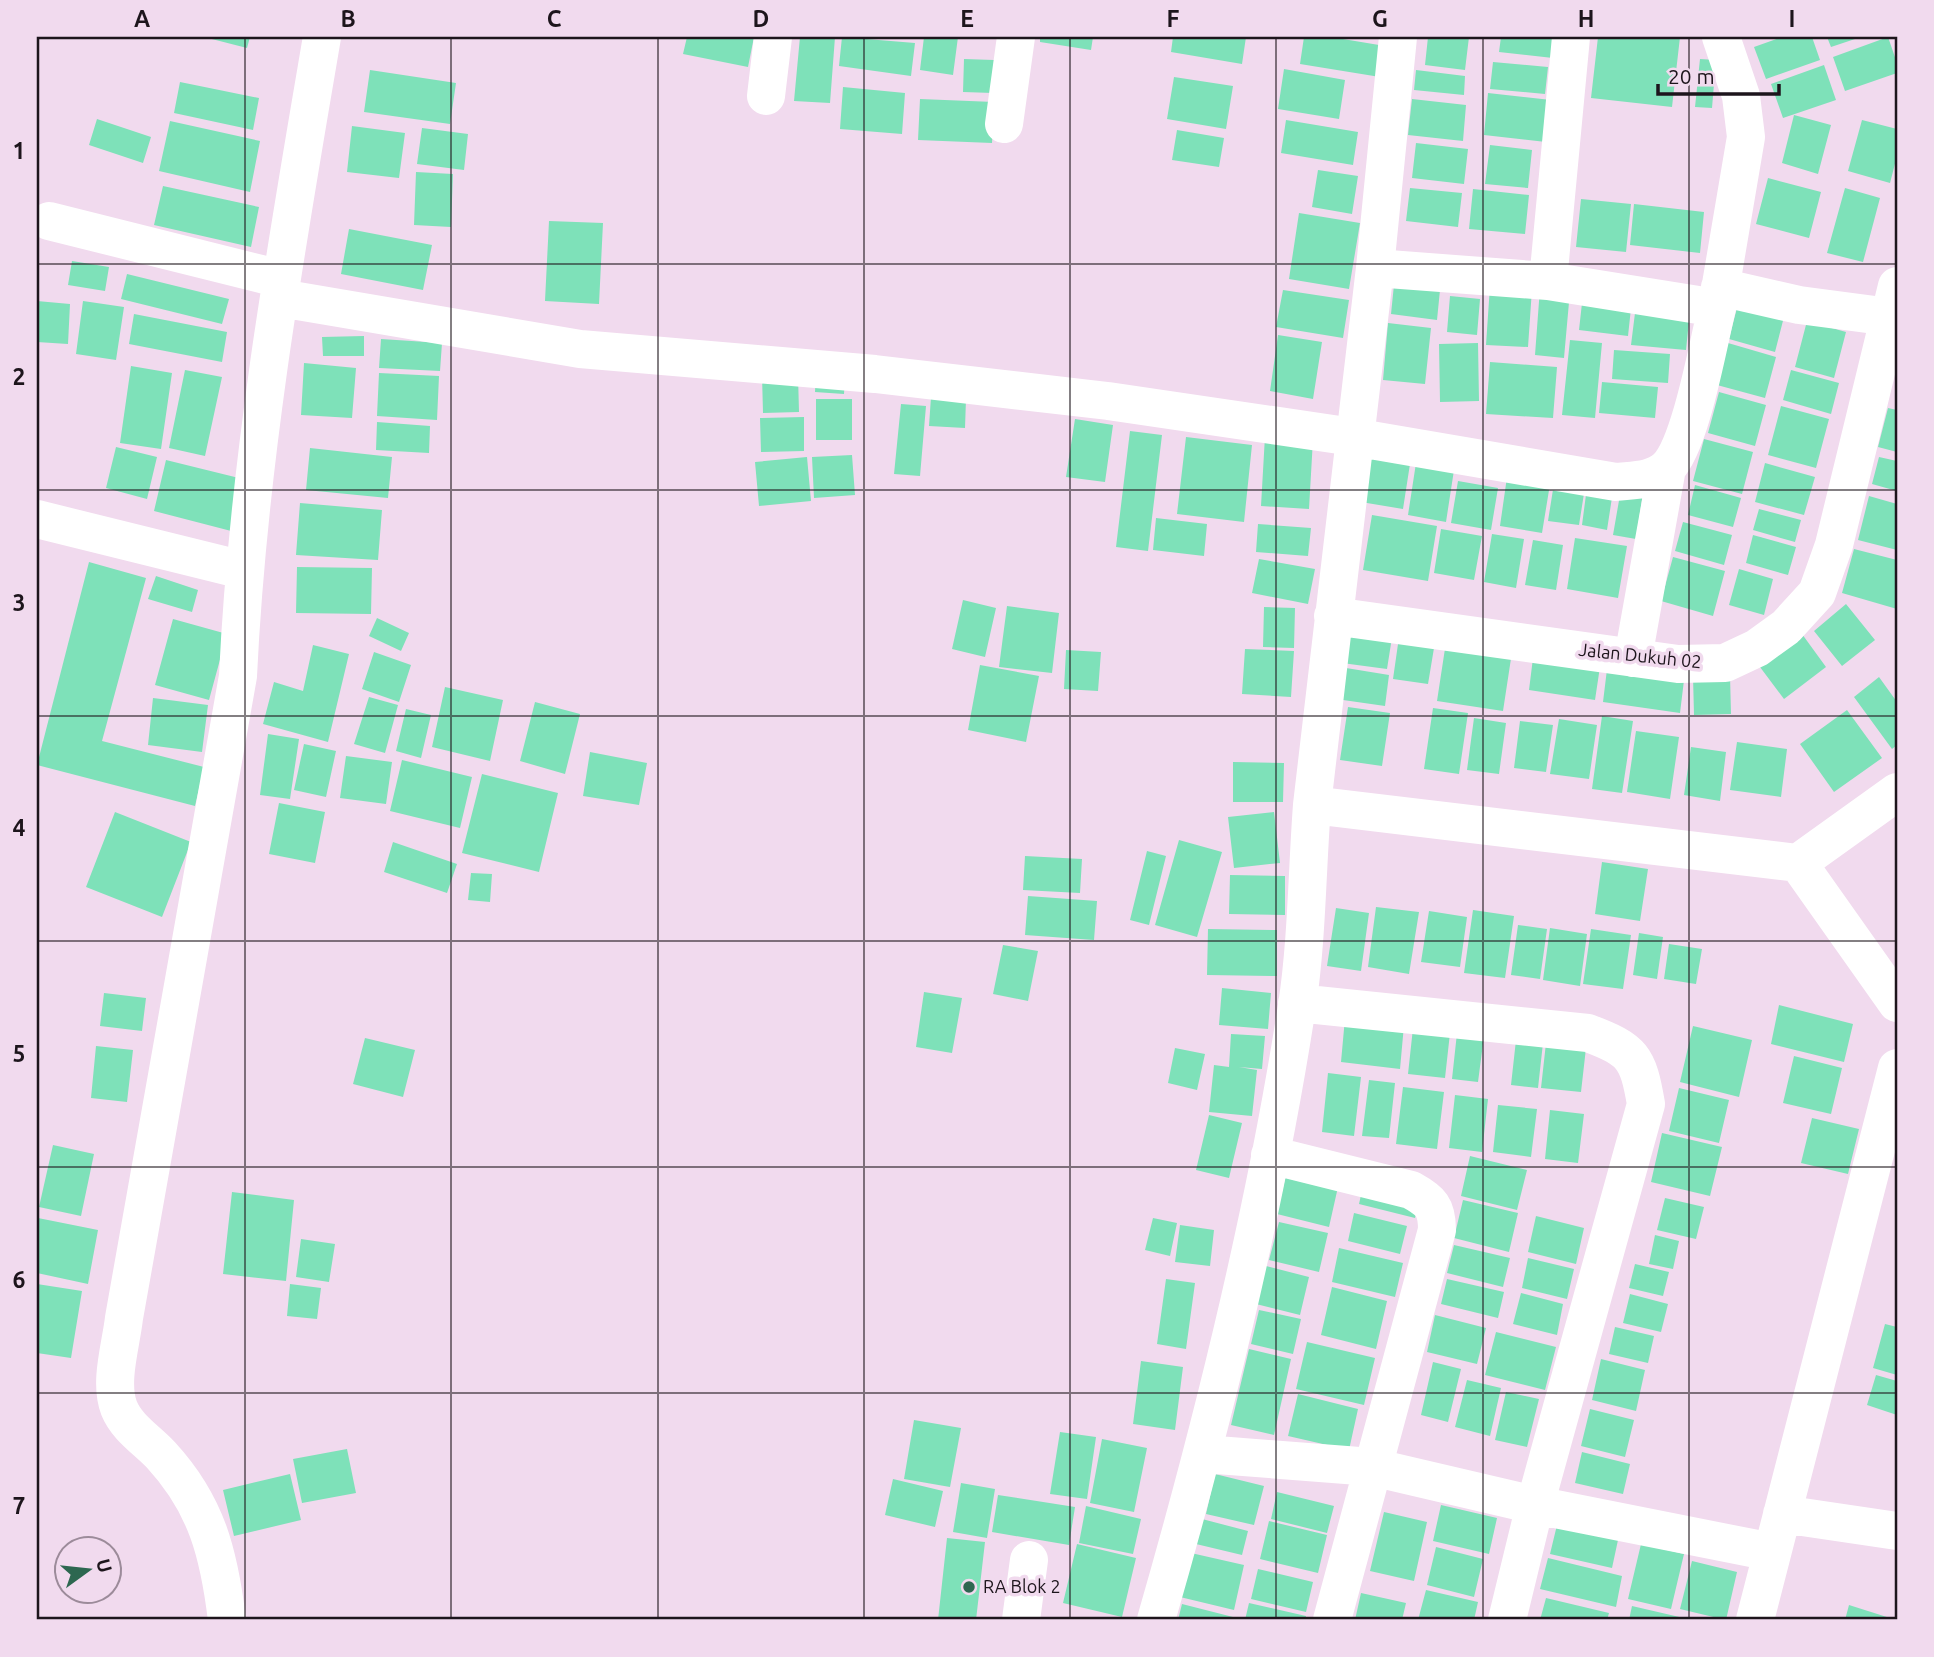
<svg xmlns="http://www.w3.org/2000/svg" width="1934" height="1657" viewBox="0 0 1934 1657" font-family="Ubuntu,sans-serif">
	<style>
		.building { fill: #7ee1b9 }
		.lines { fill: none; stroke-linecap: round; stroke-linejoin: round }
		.minor { stroke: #fff; stroke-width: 38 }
		.grid { fill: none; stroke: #1d151c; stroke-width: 2; stroke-opacity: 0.55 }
		.poi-dot { fill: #2d6750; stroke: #f1daee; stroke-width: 2.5 }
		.labels { text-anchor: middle; stroke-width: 7; stroke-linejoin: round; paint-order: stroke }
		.street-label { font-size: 18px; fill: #1d151c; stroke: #f1daee }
		.poi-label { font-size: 18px; fill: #1d151c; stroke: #f1daee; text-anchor: start }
		.neatline { fill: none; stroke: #1d151c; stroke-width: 2.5 }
		.grid-label { font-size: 23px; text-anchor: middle; font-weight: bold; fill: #1d151c }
	</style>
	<rect width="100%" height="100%" fill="#f1daee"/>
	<!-- building -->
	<path class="building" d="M204,37H250L247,48Z
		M687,37H754L748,67L683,54Z
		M800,37H835L830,103L794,101Z
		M842,37L915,43L911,76L839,66Z
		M924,37H958L953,75L920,70Z
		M1040,37H1093L1091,50L1040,42Z
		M1173,37H1246L1242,64L1171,52Z
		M1304,37H1331L1385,46L1380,77L1300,64Z
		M1428,37H1469L1465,70L1425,65Z
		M1501,37H1555L1553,58L1499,52Z
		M1598,37H1680L1672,107L1591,98Z
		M1782,37H1812L1820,60L1766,79L1754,47Z
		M1827,37H1861L1831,47Z
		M1888,37L1897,63V73L1845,91L1833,57Z
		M964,59L994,60L993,93L963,92Z
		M1700,59L1716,60L1712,108L1695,107Z
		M1493,62L1548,67L1545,94L1490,89Z
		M1824,65L1836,100L1783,118L1771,84Z
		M1284,69L1345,80L1339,119L1278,109Z
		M370,70L456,83L450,124L364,112Z
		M1416,70L1465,76L1464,95L1414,90Z
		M1174,77L1233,86L1226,129L1167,119Z
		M180,82L259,98L253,130L174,113Z
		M843,87L905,93L902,134L840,129Z
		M1488,93L1551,100L1546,142L1484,135Z
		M920,99L994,102L992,143L918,140Z
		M1412,99L1466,105L1463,141L1408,135Z
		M1794,115L1831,125L1818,174L1782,163Z
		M97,119L151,137L143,163L89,145Z
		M1286,120L1358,132L1353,165L1281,153Z
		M1862,120L1897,129V156L1890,183L1848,171Z
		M170,121L260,141L250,192L159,171Z
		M352,126L405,133L399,178L347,172Z
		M422,128L468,134L464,170L417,164Z
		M1177,130L1224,138L1219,167L1172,160Z
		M1416,143L1468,149L1464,184L1412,178Z
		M1490,145L1532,150L1528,188L1485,184Z
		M1318,170L1358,176L1352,214L1312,207Z
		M416,172L453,174L451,227L414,225Z
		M1768,178L1821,192L1809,238L1756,224Z
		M163,186L259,207L251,247L154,225Z
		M1410,188L1462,193L1458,227L1406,221Z
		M1845,188L1880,198L1863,262L1827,253Z
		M1473,189L1529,195L1525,234L1469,229Z
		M1581,199L1631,204L1626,252L1576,247Z
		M1634,204L1704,212L1700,253L1630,245Z
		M1299,213L1360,223L1349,289L1289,279Z
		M549,221L603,223L599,304L545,301Z
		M349,229L432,245L423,290L341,274Z
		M72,261L109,267L105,291L68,285Z
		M127,274L229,299L222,324L121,299Z
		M1395,275L1441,280L1437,320L1391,314Z
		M1490,286L1532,289L1528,347L1486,345Z
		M1540,288L1570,291L1564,358L1535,355Z
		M1283,290L1349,300L1343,338L1276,327Z
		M1583,294L1632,299L1628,336L1579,330Z
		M1450,296L1480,299L1477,335L1447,332Z
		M1740,296L1786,309L1775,352L1729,339Z
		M37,301L70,304L68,344L37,342Z
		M83,301L124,307L116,360L76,354Z
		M1636,305L1690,311L1686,350L1631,345Z
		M134,314L227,332L222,362L129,344Z
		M1807,321L1846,332L1834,378L1795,367Z
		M1388,323L1431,328L1425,384L1383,380Z
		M1278,335L1322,342L1313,399L1270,391Z
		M364,336V356H323L322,337Z
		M381,339L442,343L440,371L379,368Z
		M1570,340L1602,343L1595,418L1562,415Z
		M1478,343L1479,401L1440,402L1439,344Z
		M1728,343L1776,357L1765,398L1717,385Z
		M1614,350L1670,354L1668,383L1612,379Z
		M1490,362L1557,367L1553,418L1486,414Z
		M304,363L356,368L352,418L301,415Z
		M131,366L172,373L161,449L120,443Z
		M185,370L222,377L205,456L169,448Z
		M1791,370L1839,383L1831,414L1783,400Z
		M816,372L845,375L844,394L815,392Z
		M379,373L439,376L437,420L377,416Z
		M762,375H798L799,412L763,413Z
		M1602,382L1658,387L1655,418L1599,413Z
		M1719,392L1766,405L1755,446L1708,433Z
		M931,397L966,399L965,428L929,426Z
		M816,399H852V440H816Z
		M901,404L926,406L920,476L894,474Z
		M1781,406L1829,419L1816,468L1768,455Z
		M1888,408L1897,410V452L1878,447Z
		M804,417V451L761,452L760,418Z
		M1075,419L1113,425L1105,482L1066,477Z
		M377,422L430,426L429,453L376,450Z
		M1130,431L1162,435L1148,551L1116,547Z
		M1265,436L1313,439L1309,509L1261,506Z
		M1186,437L1252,445L1244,522L1177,514Z
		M1704,439L1753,452L1742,494L1693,481Z
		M1359,442L1412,451L1403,509L1349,500Z
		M116,447L157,457L147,499L106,488Z
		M310,448L392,457L388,498L306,490Z
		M852,455L855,495L814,498L812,457Z
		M807,457L811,501L759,506L755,462Z
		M1879,457L1897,461V491L1872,484Z
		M166,460L247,480L235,532L154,511Z
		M1416,463L1454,470L1446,522L1408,515Z
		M1765,463L1815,477L1804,515L1755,502Z
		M1508,470L1551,478L1542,533L1500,526Z
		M1555,477L1586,481L1579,525L1548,521Z
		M1458,481L1498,488L1491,530L1451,523Z
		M1695,485L1741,498L1733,527L1688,515Z
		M1587,487L1613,491L1607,530L1582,525Z
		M1621,489L1643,493L1636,539L1613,535Z
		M1869,496L1897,504V550L1858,540Z
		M300,503L382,510L378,560L296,555Z
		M1759,509L1801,520L1795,542L1753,530Z
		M1372,515L1437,526L1428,581L1363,570Z
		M1156,518L1207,524L1204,556L1153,550Z
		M1683,522L1732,535L1724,565L1675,551Z
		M1258,524L1311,528L1308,556L1256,552Z
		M1441,529L1482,536L1474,580L1434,573Z
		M1492,534L1524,539L1516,588L1484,582Z
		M1753,535L1796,547L1788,575L1746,563Z
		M1575,538L1627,546L1618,598L1567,589Z
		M1533,540L1563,545L1556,590L1525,585Z
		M1854,549L1897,560V609L1842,593Z
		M1673,557L1725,571L1713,616L1661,601Z
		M1259,559L1315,569L1308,604L1252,593Z
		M89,562L146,578L102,741L204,767L195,806L37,765Z
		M297,567L372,568L371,614L296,613Z
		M1739,569L1773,579L1764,615L1729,605Z
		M156,576L198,590L192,612L148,599Z
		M963,600L996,608L985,657L952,649Z
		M1846,604L1875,640L1842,666L1814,631Z
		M1007,606L1059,613L1052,673L999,667Z
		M1264,607L1295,608L1294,648L1263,647Z
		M377,618L409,633L401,651L369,636Z
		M173,619L227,634L209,700L155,685Z
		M1347,624L1393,631L1387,669L1342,663Z
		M1802,634L1826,667L1784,699L1760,667Z
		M1399,637L1435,642L1428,684L1393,679Z
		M1446,642L1512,652L1503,711L1437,701Z
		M313,645L349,654L328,742L263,724L274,682L303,691Z
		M1245,649L1294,651L1291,697L1242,694Z
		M1066,650L1101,652L1098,691L1064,689Z
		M1534,650L1601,660L1595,700L1529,690Z
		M374,652L411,665L399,702L362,689Z
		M1608,661L1685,672L1680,713L1603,702Z
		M980,665L1039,676L1026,742L968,730Z
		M1340,667L1389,675L1385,706L1336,699Z
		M1730,675L1731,714L1694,715L1693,676Z
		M1879,677L1897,702V745L1892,749L1854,697Z
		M445,687L503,700L490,761L432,747Z
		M369,697L398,705L385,753L354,744Z
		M153,698L208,705L202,752L148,745Z
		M535,702L580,714L565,774L520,761Z
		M1348,707L1390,713L1382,766L1340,760Z
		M1433,708L1468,713L1459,774L1424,769Z
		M406,709L431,715L421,758L396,751Z
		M1847,710L1882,758L1834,792L1800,744Z
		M1602,716L1633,721L1622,793L1592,789Z
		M1474,718L1506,723L1499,774L1467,770Z
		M1559,719L1597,725L1589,779L1550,774Z
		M1520,721L1553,725L1546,772L1514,768Z
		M1636,731L1679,737L1670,799L1627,792Z
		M268,734L299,739L290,799L260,795Z
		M1737,742L1787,749L1781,797L1730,790Z
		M304,744L336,751L326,797L294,790Z
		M1691,747L1726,752L1720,801L1684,795Z
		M590,752L647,763L639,805L583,796Z
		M346,756L392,762L386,804L340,798Z
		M402,760L472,777L460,828L390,811Z
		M1233,762L1284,763L1283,802H1233Z
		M482,774L558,793L539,872L462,853Z
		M279,803L325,812L315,863L269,854Z
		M115,812L191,842L162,917L86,887Z
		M1274,812L1280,863L1234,868L1228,817Z
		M1179,840L1222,852L1197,937L1155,925Z
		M393,842L457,864L447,893L384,872Z
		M1147,851L1166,856L1149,925L1130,920Z
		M1025,856L1082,859L1080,893L1023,890Z
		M1602,862L1648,869L1640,921L1595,914Z
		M471,873L492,874L490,902L468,900Z
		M1230,875L1285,876V915L1229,914Z
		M1028,896L1097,901L1094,940L1025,935Z
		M1376,907L1419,912L1409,974L1368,967Z
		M1336,908L1369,913L1361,971L1327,966Z
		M1473,910L1514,916L1505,978L1464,973Z
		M1429,911L1467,917L1460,967L1421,962Z
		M1518,925L1547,929L1540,979L1511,975Z
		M1550,928L1587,934L1580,986L1543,980Z
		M1208,929L1277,930V976L1207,975Z
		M1591,929L1631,935L1623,989L1583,984Z
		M1639,933L1663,937L1657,979L1633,975Z
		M1669,944L1702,949L1696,984L1664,979Z
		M1003,945L1038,951L1028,1001L993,994Z
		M1222,988L1271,993L1268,1029L1219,1025Z
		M924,992L962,998L952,1053L916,1047Z
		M104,993L146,998L142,1031L100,1026Z
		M1779,1005L1853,1024L1844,1062L1771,1044Z
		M1345,1018L1404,1025L1400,1069L1341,1062Z
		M1693,1026L1752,1040L1739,1097L1680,1082Z
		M1413,1028L1450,1033L1445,1078L1408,1074Z
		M1457,1033L1484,1036L1478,1082L1452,1079Z
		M1231,1034L1265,1036L1262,1069L1239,1067L1257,1070L1252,1116L1209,1112L1214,1065L1229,1067Z
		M365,1038L415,1050L403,1097L353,1084Z
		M1516,1040L1543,1043L1538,1088L1511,1085Z
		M1546,1043L1586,1048L1581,1092L1541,1088Z
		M96,1046L133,1050L127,1102L91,1098Z
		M1175,1048L1205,1054L1197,1090L1168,1083Z
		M1794,1056L1842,1068L1831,1114L1783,1103Z
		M1328,1073L1361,1077L1354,1136L1322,1132Z
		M1369,1080L1395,1083L1389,1138L1362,1136Z
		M1403,1087L1444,1092L1437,1149L1396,1144Z
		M1679,1088L1729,1100L1719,1143L1669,1131Z
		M1455,1095L1488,1099L1482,1152L1449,1148Z
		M1498,1105L1537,1109L1531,1157L1493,1152Z
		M1550,1110L1584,1114L1578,1163L1545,1159Z
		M1209,1115L1242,1123L1229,1178L1196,1170Z
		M1812,1118L1859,1129L1848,1174L1801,1163Z
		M1662,1133L1722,1147L1710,1196L1651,1182Z
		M53,1145L94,1154L81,1216L39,1207Z
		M1470,1156L1527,1170L1517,1210L1461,1196Z
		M1288,1166L1340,1178L1329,1227L1277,1214Z
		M1363,1186L1419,1200L1415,1218L1359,1204Z
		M232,1192L294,1200L286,1281L223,1274Z
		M1665,1198L1704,1207L1696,1239L1657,1230Z
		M1463,1200L1518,1213L1509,1252L1454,1238Z
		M1354,1213L1407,1226L1400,1254L1348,1241Z
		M1536,1216L1584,1228L1576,1264L1528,1252Z
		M38,1218L98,1230L88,1284L37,1273Z
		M1153,1218L1177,1223L1170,1256L1145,1250Z
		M1279,1222L1328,1233L1319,1272L1269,1260Z
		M1180,1225L1214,1230L1210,1266L1175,1262Z
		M1655,1235L1679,1241L1673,1269L1649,1264Z
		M301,1239L335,1244L329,1282L296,1277Z
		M1454,1245L1510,1258L1503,1287L1447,1273Z
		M1339,1248L1403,1263L1395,1297L1332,1282Z
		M1528,1258L1574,1269L1567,1299L1522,1288Z
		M1635,1264L1669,1272L1663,1296L1629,1288Z
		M1266,1266L1309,1277L1300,1315L1256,1304Z
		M1166,1279L1195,1283L1186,1349L1157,1344Z
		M1447,1279L1504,1292L1498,1318L1441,1304Z
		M37,1284L82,1291L71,1358L37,1353Z
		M290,1284L321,1288L317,1319L287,1316Z
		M1332,1287L1387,1301L1376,1349L1321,1335Z
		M1521,1293L1563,1304L1557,1335L1513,1324Z
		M1630,1294L1668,1304L1661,1332L1623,1323Z
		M1259,1310L1301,1319L1293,1354L1251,1344Z
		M1435,1315L1486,1328L1477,1364L1427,1352Z
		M1885,1324L1897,1327V1375L1873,1368Z
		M1615,1327L1654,1336L1648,1363L1609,1354Z
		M1496,1332L1556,1347L1545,1390L1485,1375Z
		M1307,1342L1375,1358L1364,1405L1296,1389Z
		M1249,1349L1291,1359L1274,1435L1231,1425Z
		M1601,1359L1645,1370L1636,1411L1592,1400Z
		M1141,1361L1183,1367L1175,1430L1133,1424Z
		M1433,1362L1461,1369L1448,1422L1421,1415Z
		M1876,1375L1897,1381V1415L1867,1405Z
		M1467,1380L1501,1388L1490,1436L1455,1427Z
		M1506,1392L1539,1399L1527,1447L1495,1440Z
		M1298,1394L1358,1409L1349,1450L1288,1436Z
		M1590,1409L1634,1420L1625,1457L1581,1446Z
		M914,1420L961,1428L950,1487L904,1479Z
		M1060,1432L1096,1437L1087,1499L1050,1494Z
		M1102,1439L1147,1448L1134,1512L1090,1503Z
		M347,1449L356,1493L302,1503L293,1459Z
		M1582,1452L1630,1464L1623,1494L1575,1483Z
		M290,1474L301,1520L234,1536L223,1490Z
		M1215,1474L1264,1486L1254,1525L1206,1514Z
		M893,1479L943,1491L935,1527L885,1515Z
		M961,1483L995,1489L987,1538L953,1532Z
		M1277,1492L1334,1506L1327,1533L1271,1519Z
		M998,1495L1075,1507L1069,1545L992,1532Z
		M1441,1505L1497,1518L1489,1554L1433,1541Z
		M1086,1506L1141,1519L1133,1554L1079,1543Z
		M1384,1512L1427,1522L1414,1581L1370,1571Z
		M1202,1519L1248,1531L1242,1555L1196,1544Z
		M1269,1521L1327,1535L1318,1573L1260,1559Z
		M1557,1525L1618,1540L1612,1568L1550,1554Z
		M947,1538L985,1542L976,1620H938Z
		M1077,1544L1136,1558L1122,1617L1063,1603Z
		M1641,1544L1684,1554L1671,1609L1628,1599Z
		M1436,1547L1483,1559L1474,1597L1427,1585Z
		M1191,1553L1244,1565L1234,1610L1180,1597Z
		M1548,1558L1622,1576L1616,1607L1540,1589Z
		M1692,1561L1737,1572L1726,1620L1680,1609Z
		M1258,1569L1313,1582L1306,1612L1251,1599Z
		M1426,1590L1478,1602L1474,1620H1418Z
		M1361,1593L1406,1603L1402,1620H1355Z
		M1546,1598L1609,1613L1607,1620H1540Z
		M1249,1603L1306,1616L1305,1620H1245Z
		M1182,1604L1233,1617L1232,1620H1178Z
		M1849,1605L1890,1618V1620H1845Z
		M1632,1606L1688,1619V1620H1629Z"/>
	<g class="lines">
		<!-- minor -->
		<path class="minor" d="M1398,37L1375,268L1312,805L1798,863L1897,792
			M766,96L773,37
			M1004,124L1016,37
			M49,221L281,279
			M1375,268L1548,281
			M1720,287L1799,305L1890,317
			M280,298L580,349L875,374L1108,401L1353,437L1616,482C1633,480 1653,481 1667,468C1691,444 1708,344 1717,308L1548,281L1571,37
			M1717,308L1746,137L1741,96L1721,37
			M37,519L243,570
			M1333,616L1678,664L1725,663L1757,648L1786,627L1817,593L1834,545L1897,286
			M1633,658L1667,468
			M1798,863L1897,1003
			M1297,1003L1588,1033C1633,1050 1638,1057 1646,1104L1535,1505L1507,1620
			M1270,1155L1411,1190C1431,1201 1437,1207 1437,1230L1332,1620
			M1204,1454L1372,1467L1535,1505L1772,1552
			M1782,1514L1897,1531
			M227,1620C219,1554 207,1505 161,1455C147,1440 127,1428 119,1408C109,1382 121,1345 124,1318L238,676C248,462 286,248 322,37
			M1021,1620L1029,1560
			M1156,1620C1214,1419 1265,1213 1297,1006C1307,940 1307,871 1312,805
			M1755,1620L1897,1068"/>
	</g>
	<!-- grid -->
	<path class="grid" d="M245,37V1620M451,37V1620M658,37V1620M864,37V1620M1070,37V1620M1276,37V1620M1483,37V1620M1689,37V1620M37,264H1897M37,490H1897M37,716H1897M37,941H1897M37,1167H1897M37,1393H1897"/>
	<!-- markers -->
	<circle class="poi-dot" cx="969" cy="1587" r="7"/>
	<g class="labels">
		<!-- street labels -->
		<g class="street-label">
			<text transform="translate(1640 656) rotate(6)" y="6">Jalan Dukuh 02</text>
		</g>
		<!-- poi labels -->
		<g class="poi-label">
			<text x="983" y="1593">RA Blok 2</text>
		</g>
	</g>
	<!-- border -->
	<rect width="1934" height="1657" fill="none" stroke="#f1daee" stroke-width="77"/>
	<!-- north arrow -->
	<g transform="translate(88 1570) rotate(75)"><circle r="33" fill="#f1daee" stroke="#9c8b9a" stroke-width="2"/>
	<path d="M0-5L12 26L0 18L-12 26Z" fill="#2d6750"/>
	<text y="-10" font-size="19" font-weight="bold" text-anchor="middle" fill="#1d151c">U</text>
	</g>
	<!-- scale -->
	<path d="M1658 84v10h121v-10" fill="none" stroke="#1d151c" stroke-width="3.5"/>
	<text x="1668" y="84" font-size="21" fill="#1d151c" stroke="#f1daee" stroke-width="5" paint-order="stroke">20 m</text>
	<rect x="38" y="38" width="1858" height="1580" class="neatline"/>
	<g class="grid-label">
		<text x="142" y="27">A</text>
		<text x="348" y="27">B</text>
		<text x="554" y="27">C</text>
		<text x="761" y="27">D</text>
		<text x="967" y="27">E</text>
		<text x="1173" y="27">F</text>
		<text x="1380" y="27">G</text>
		<text x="1586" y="27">H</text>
		<text x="1792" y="27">I</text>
		<text x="19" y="159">1</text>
		<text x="19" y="385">2</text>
		<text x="19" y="611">3</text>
		<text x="19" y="836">4</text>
		<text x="19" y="1062">5</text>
		<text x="19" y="1288">6</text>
		<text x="19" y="1514">7</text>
	</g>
</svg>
